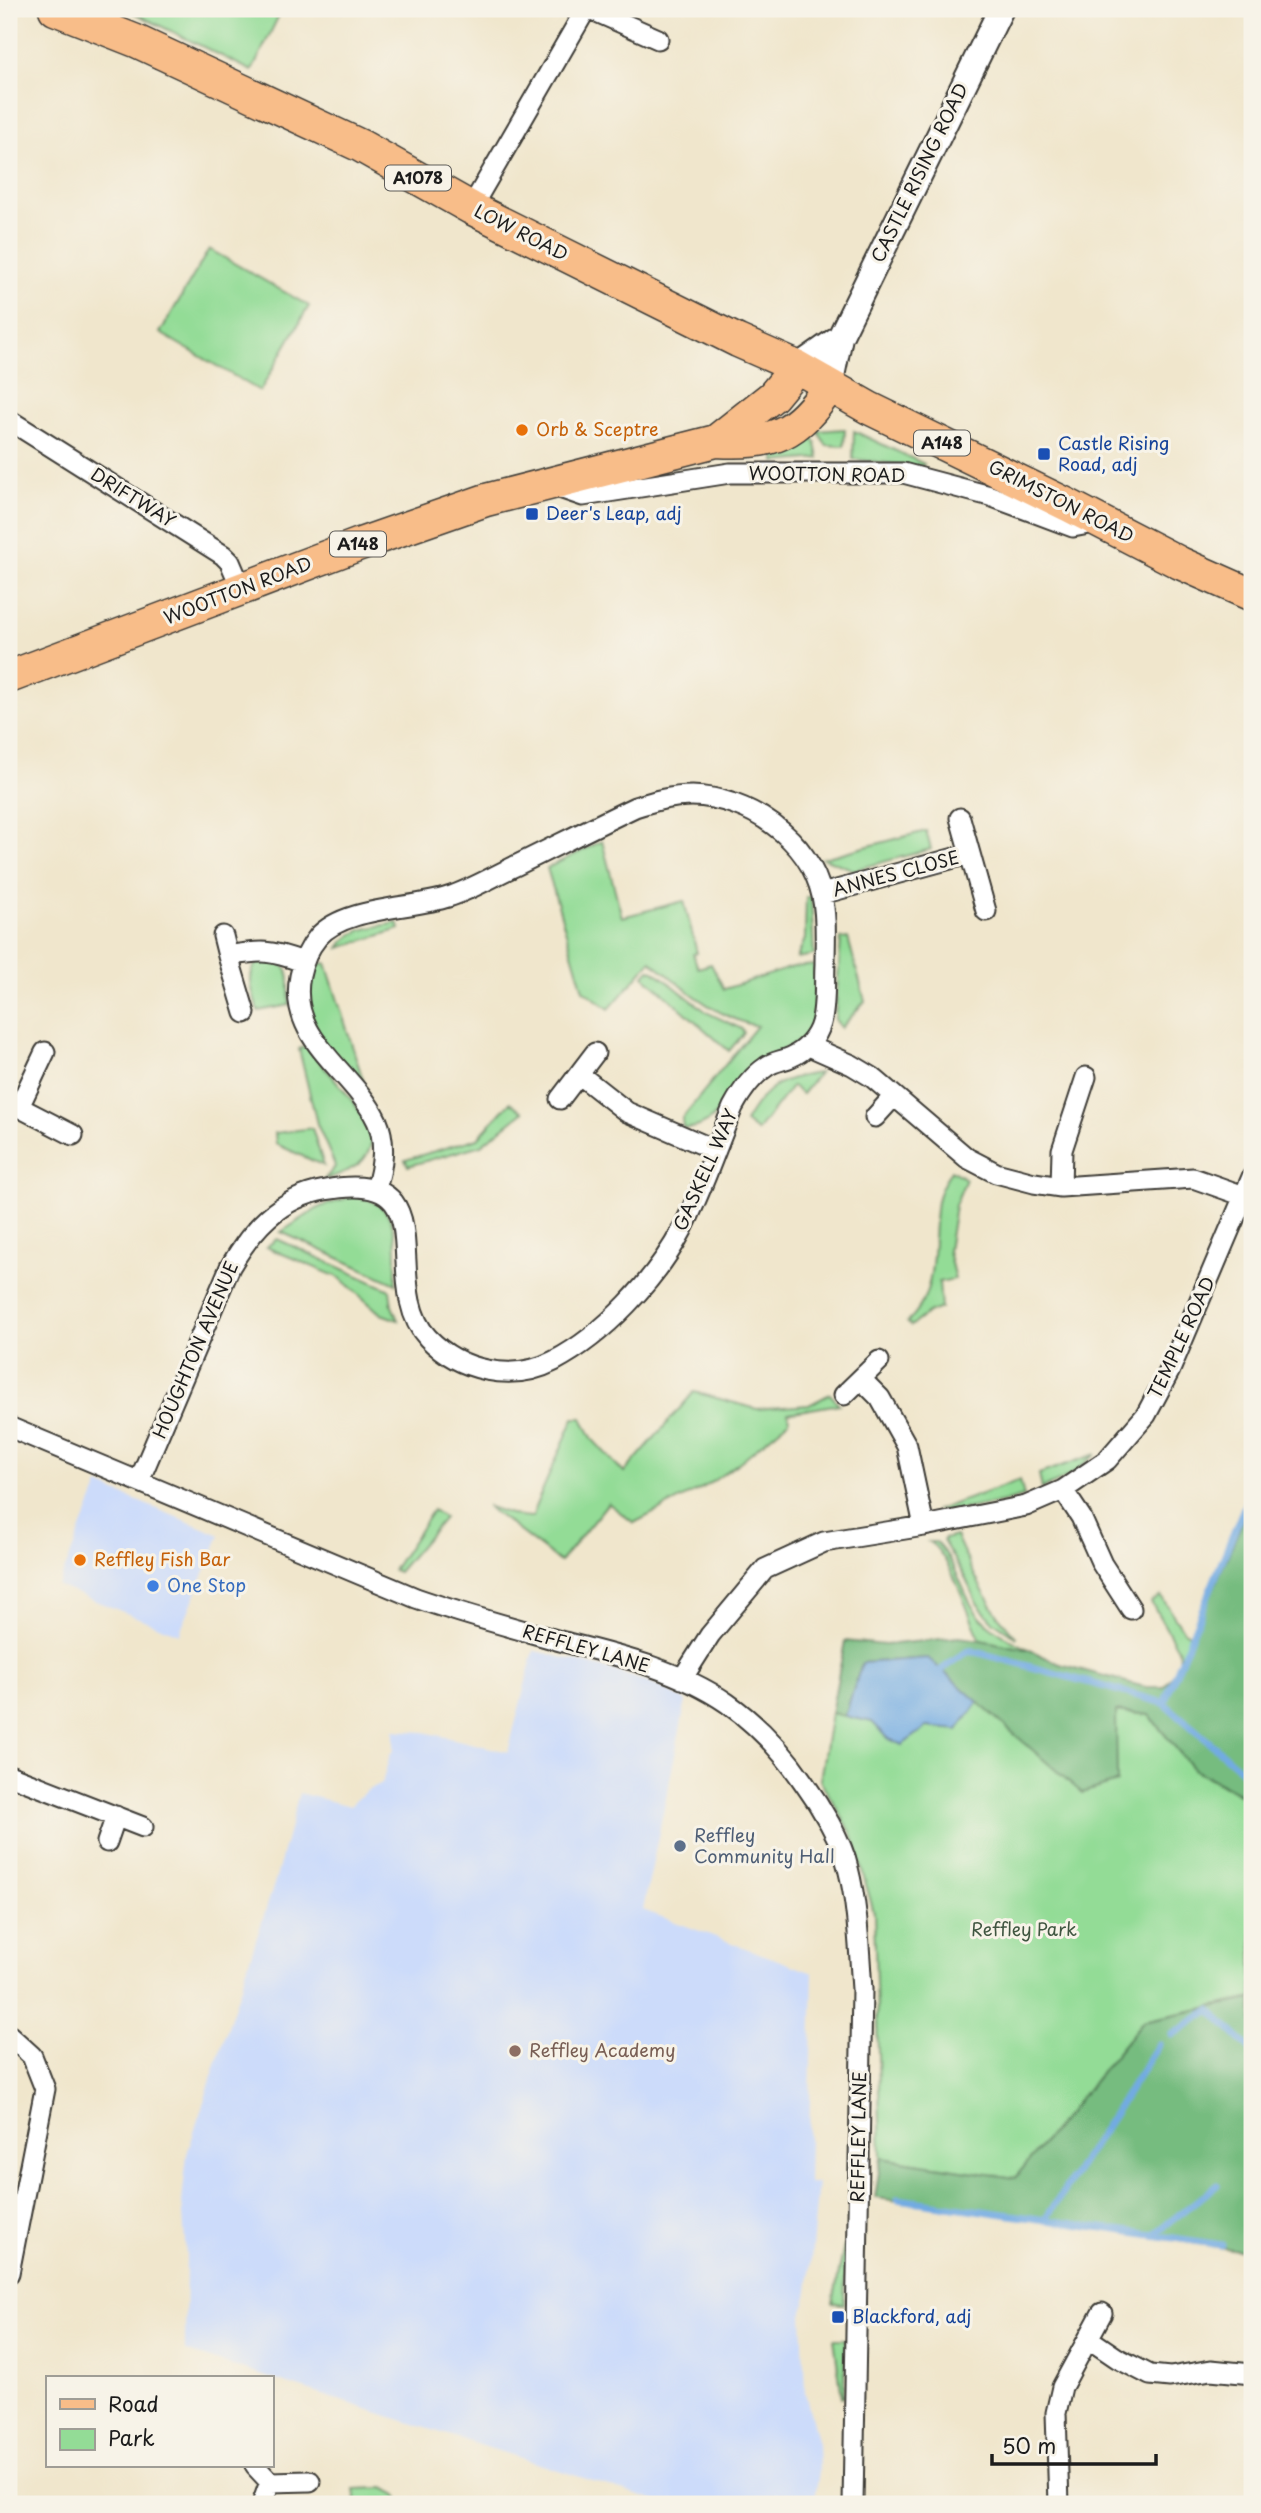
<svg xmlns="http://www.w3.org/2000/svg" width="1261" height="2513" viewBox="0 0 1261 2513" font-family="'Playpen Sans',sans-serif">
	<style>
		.built { fill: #ccdbfa }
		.green { fill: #93dc96; stroke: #587c59; stroke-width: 2 }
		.forest { fill: #76bc7f; stroke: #496c4e; stroke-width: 2 }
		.water { fill: #72abe2; stroke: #47647f; stroke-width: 2 }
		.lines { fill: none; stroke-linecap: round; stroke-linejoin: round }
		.stream { stroke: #72abe2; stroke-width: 7 }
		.minor-casing { stroke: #3c3a36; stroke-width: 23 }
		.tertiary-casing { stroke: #3c3a36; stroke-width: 28 }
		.primary-casing { stroke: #3c3a36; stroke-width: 35 }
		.minor { stroke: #fff; stroke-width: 19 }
		.tertiary { stroke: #fff; stroke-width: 24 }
		.primary { stroke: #f8bd89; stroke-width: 32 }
		.food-dot { fill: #e8710a; stroke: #f7f3e8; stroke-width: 2.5 }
		.transit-dot { fill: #1a4fb4; stroke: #f7f3e8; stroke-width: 2.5 }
		.shop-dot { fill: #3f7fe0; stroke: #f7f3e8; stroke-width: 2.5 }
		.service-dot { fill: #5c6f8a; stroke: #f7f3e8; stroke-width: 2.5 }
		.education-dot { fill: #8d6e63; stroke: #f7f3e8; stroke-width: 2.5 }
		.labels { text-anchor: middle; stroke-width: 6; stroke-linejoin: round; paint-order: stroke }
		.shield { fill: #f7f3e8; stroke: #5e5c59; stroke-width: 2 }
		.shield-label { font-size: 16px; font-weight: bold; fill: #1c1c1c }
		.street-label { font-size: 18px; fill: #1c1c1c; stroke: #f7f3e8 }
		.food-label { font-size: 18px; fill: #c56008; stroke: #f7f3e8; text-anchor: start }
		.transit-label { font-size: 18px; fill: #164399; stroke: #f7f3e8; text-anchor: start }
		.shop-label { font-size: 18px; fill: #366cbe; stroke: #f7f3e8; text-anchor: start }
		.service-label { font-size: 18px; fill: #4e5e75; stroke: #f7f3e8; text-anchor: start }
		.park-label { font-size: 18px; fill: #405641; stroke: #f7f3e8 }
		.education-label { font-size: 18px; fill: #785e54; stroke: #f7f3e8; text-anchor: start }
	</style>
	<rect width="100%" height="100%" fill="#f7f3e8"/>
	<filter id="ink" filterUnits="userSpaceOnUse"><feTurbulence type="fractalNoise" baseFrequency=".0143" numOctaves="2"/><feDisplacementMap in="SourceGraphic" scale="14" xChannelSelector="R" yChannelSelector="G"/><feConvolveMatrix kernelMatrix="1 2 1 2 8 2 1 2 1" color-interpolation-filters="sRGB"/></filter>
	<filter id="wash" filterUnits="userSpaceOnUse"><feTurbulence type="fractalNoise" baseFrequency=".00686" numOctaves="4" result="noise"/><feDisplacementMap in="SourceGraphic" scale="28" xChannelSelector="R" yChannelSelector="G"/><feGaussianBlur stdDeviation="1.57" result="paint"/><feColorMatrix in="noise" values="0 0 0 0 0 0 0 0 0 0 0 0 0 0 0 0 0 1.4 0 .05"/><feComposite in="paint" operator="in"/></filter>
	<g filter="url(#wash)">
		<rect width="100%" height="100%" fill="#f0e6cc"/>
		<!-- built -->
		<path class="built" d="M99,1485L220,1535L179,1634L58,1586Z
			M534,1650L621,1673L662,1688L686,1701L643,1910L813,1973L808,2183H818L808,2292L802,2316L805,2392L818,2444L819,2471L814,2504H665L185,2351L186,2256L182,2201L187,2154L276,1878L299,1793L350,1806L366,1791L382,1783L390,1755L394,1750V1730L424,1732L508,1752Z"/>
		<!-- green -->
		<path class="green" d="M126,9H282L252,71Z
			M209,249L309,306L260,391L160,333Z
			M845,429L844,446L826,445L818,431Z
			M854,431L924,464L921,467L853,459Z
			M811,433L816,444L819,458L775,462V455Z
			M926,831L931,849L854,870L823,858Z
			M602,841L622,917L684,901L697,953L693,954L698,968L711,964L724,989L793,967L814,965C813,985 818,1010 809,1029C799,1050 768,1052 751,1067C726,1087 721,1131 683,1128L682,1118L757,1026C715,1017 684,988 651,961L609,1009L583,990L547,868Z
			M806,897H811L814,955L797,958L805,939Z
			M398,923L400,929L339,948C351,927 376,927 398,923Z
			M848,938L865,1001L841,1028L835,1019L841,939Z
			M260,959C298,965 286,973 290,1005L258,1011C253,993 244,974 260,959Z
			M326,963L363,1080L357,1083L323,1041L306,1003L310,966Z
			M649,970L654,971L708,1013L742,1029L744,1033L729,1051L644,976Z
			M306,1046C322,1065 367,1112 371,1135C373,1143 369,1153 363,1160C354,1170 336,1175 324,1180L335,1167L334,1163L317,1124L299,1049Z
			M819,1073L802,1094L792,1086L757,1131L745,1122C765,1087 779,1078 819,1073Z
			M510,1102L523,1112L481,1145L408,1166L405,1160L478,1138Z
			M312,1128L324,1166L276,1144L275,1133Z
			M951,1170L966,1179L955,1205L948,1251L955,1279L939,1282L941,1308L928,1313L911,1326L907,1322C940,1294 931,1239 937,1201C939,1190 945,1180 951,1170Z
			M353,1196C404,1202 395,1245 396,1284L281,1232L320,1207Z
			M277,1239L390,1290L392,1306L398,1320L381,1314L340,1278L266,1247Z
			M694,1392L757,1409L809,1405L830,1394L839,1404L788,1413L789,1421L741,1461L708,1485L634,1523L608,1503L560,1562L486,1506L517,1516L533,1517L535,1507L574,1418H582L593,1440L624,1473Z
			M1096,1454L1069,1476L1042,1489L1039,1474Z
			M1020,1480L1024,1496L1004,1502L946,1512L937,1510Z
			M433,1510L444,1518L398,1572L393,1570Z
			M956,1536C974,1574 987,1606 1017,1638L991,1620L976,1602L966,1579L943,1541L944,1539Z
			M929,1542H936C954,1560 960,1584 972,1606C983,1626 1010,1640 1030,1650L981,1640C968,1616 951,1555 929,1542Z
			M1161,1596L1183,1630L1192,1636L1181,1664L1178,1649L1151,1602Z
			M928,1658L1082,1793L1117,1782L1115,1711L1149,1715L1193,1769L1252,1801V1998L1143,2021L1015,2178L881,2158L874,1913L852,1834L820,1780L831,1713L845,1715L862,1663Z
			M844,2246H846L844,2304L833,2303Z
			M834,2339H845L844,2397H842Z
			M384,2488L397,2495L401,2504H356L354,2489Z"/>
		<!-- forest -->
		<path class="forest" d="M1252,1486V1800L1193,1769L1149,1715L1116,1711L1117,1782L1082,1793L927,1658L862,1663L845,1716L831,1713L845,1641L885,1645L959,1637L981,1640L1030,1650L1060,1664L1145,1687H1164L1181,1664L1244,1518Z
			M1252,1999V2252L980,2211L875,2198L881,2158L1015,2178L1143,2021Z"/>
		<!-- water -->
		<path class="water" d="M928,1658L978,1702L958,1730L927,1727L902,1745L889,1739L872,1722L845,1716L862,1663Z"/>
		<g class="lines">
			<!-- stream -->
			<path class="stream" d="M941,1670L969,1650L1164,1703L1252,1779
				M1164,1703L1252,1488
				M1172,2035L1210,2010L1252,2051
				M898,2199L1153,2235L1217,2185
				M1045,2220L1159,2044
				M1153,2235L1222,2245"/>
		</g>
	</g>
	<g filter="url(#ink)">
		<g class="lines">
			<!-- minor casing -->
			<g class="minor-casing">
				<path id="minor" d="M590,9L658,39
					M471,208L586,9
					M9,420L223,555L230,562L242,590
					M551,485L583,496L730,473H903L990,496L1073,527L1099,522
					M960,818L986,911
					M822,894L969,854
					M223,936L228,956
					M245,1013L228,956C262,950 270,950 303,962
					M809,1046L852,1065L872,1077L967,1158L996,1173L1034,1183L1061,1187L1193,1178L1244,1196
					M580,1075L627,1112L715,1150
					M560,1099L595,1053
					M9,1102L73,1135
					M19,1107L45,1052
					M875,1117L894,1096
					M1061,1187L1062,1150L1086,1077
					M861,1379L880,1398L907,1446L924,1526
					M844,1395L879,1361
					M9,1427L416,1598C465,1615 514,1628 564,1642C620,1656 679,1670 727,1703C758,1725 783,1752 804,1783C820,1805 842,1841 848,1868C858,1907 859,1949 862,1989L853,2504
					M139,1481L230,1267C252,1229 279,1198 325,1190C450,1166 377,1284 428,1338C460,1371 512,1383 554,1361C604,1335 656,1279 682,1230C702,1191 716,1148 733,1107C741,1092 751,1077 766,1067C773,1061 783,1061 791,1057C805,1051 817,1038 821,1023C826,1005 824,983 825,964C825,942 827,918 822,896C810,839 748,797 692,796C671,796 654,801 635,807C593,827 552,848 511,868C490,878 470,890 448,897C411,909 344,907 318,937C308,949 303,961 300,976C287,1040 353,1070 377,1121C386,1141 383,1167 376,1188
					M1063,1490L1081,1517L1102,1564L1131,1609
					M682,1679L710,1635L765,1569L824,1542L924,1526L1026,1506L1063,1490L1107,1460L1146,1415L1170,1370L1252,1177
					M9,1775L143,1827
					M107,1842L116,1816
					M9,2035L32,2056L45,2089L9,2273
					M1089,2339L1117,2358L1150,2375L1170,2377L1211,2370L1252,2374
					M255,2466L270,2482L262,2504
					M270,2482L310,2481
					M1059,2504L1056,2413L1062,2387L1102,2313"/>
			</g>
			<!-- tertiary casing -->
			<g class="tertiary-casing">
				<path id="tertiary" d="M797,367L840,337
					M830,386L840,337L1001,9"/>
			</g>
			<!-- primary casing -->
			<g class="primary-casing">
				<path id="primary" d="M55,9L136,41L361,146L471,208L738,341L797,367L869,408L1068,505L1180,563L1252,595
					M716,441L773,396L797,367
					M9,677L360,544L486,500L716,441C775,444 796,435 830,386"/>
			</g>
			<!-- minor -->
			<use href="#minor" class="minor"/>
			<!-- tertiary -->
			<use href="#tertiary" class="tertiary"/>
			<!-- primary -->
			<use href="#primary" class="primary"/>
		</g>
	</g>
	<!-- markers -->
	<g class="food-dot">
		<circle cx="522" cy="430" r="7"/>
		<circle cx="80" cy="1560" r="7"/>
	</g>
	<g class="transit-dot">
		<rect x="1037" y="447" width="14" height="14" rx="3.5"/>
		<rect x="525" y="507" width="14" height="14" rx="3.5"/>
		<rect x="831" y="2310" width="14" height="14" rx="3.5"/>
	</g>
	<circle class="shop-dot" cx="153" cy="1586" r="7"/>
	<circle class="service-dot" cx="680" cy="1846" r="7"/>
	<circle class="education-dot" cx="515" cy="2051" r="7"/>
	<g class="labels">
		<!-- shield labels -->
		<g class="shield">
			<rect x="385" y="165.5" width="66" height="25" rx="5"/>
			<rect x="914" y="430.5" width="56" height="25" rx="5"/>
			<rect x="330" y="531.5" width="56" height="25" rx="5"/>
		</g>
		<g class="shield-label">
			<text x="418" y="184">A1078</text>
			<text x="942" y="449">A148</text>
			<text x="358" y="550">A148</text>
		</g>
		<!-- street labels -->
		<g class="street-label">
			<text transform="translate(920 173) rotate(-64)" y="6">CASTLE RISING ROAD</text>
			<text transform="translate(521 233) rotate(27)" y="6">LOW ROAD</text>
			<text transform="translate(827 475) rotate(1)" y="6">WOOTTON ROAD</text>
			<text transform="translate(133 498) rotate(32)" y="6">DRIFTWAY</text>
			<text transform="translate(1061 502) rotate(27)" y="6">GRIMSTON ROAD</text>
			<text transform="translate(238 591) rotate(-21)" y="6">WOOTTON ROAD</text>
			<text transform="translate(896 874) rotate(-15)" y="6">ANNES CLOSE</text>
			<text transform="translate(706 1170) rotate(-66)" y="6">GASKELL WAY</text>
			<text transform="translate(1182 1338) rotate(-65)" y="6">TEMPLE ROAD</text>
			<text transform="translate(196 1350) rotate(-67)" y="6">HOUGHTON AVENUE</text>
			<text transform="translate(586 1649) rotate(16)" y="6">REFFLEY LANE</text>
			<text transform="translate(859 2137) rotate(-89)" y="6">REFFLEY LANE</text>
		</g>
		<!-- food labels -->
		<g class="food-label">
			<text x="536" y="436">Orb &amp; Sceptre</text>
			<text x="94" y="1566">Reffley Fish Bar</text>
		</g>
		<!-- transit labels -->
		<g class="transit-label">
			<text x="1058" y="450">Castle Rising<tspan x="1058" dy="21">Road, adj</tspan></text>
			<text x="546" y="520">Deer's Leap, adj</text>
			<text x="852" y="2323">Blackford, adj</text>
		</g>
		<!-- shop labels -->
		<g class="shop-label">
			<text x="167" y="1592">One Stop</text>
		</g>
		<!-- service labels -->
		<g class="service-label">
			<text x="694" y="1842">Reffley<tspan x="694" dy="21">Community Hall</tspan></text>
		</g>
		<!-- park labels -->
		<g class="park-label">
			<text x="1024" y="1936">Reffley Park</text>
		</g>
		<!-- education labels -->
		<g class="education-label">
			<text x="529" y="2057">Reffley Academy</text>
		</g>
	</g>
	<!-- margin -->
	<rect width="1261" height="2513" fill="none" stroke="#f7f3e8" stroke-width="35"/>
	<!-- legend -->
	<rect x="46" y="2376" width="228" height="91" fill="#f7f3e8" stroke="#9f9d96" stroke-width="2"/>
	<rect x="60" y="2399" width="35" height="10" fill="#f8bd89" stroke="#9f9d96" stroke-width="2"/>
	<text x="108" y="2412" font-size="21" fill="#1c1c1c">Road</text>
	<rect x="60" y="2429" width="35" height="21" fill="#93dc96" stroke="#9f9d96" stroke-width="2"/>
	<text x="108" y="2446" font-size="21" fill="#1c1c1c">Park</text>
	<!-- scale -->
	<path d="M992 2454v10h164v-10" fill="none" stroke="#1c1c1c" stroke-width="3.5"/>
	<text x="1002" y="2454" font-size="21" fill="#1c1c1c" stroke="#f7f3e8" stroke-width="5" paint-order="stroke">50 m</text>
</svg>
